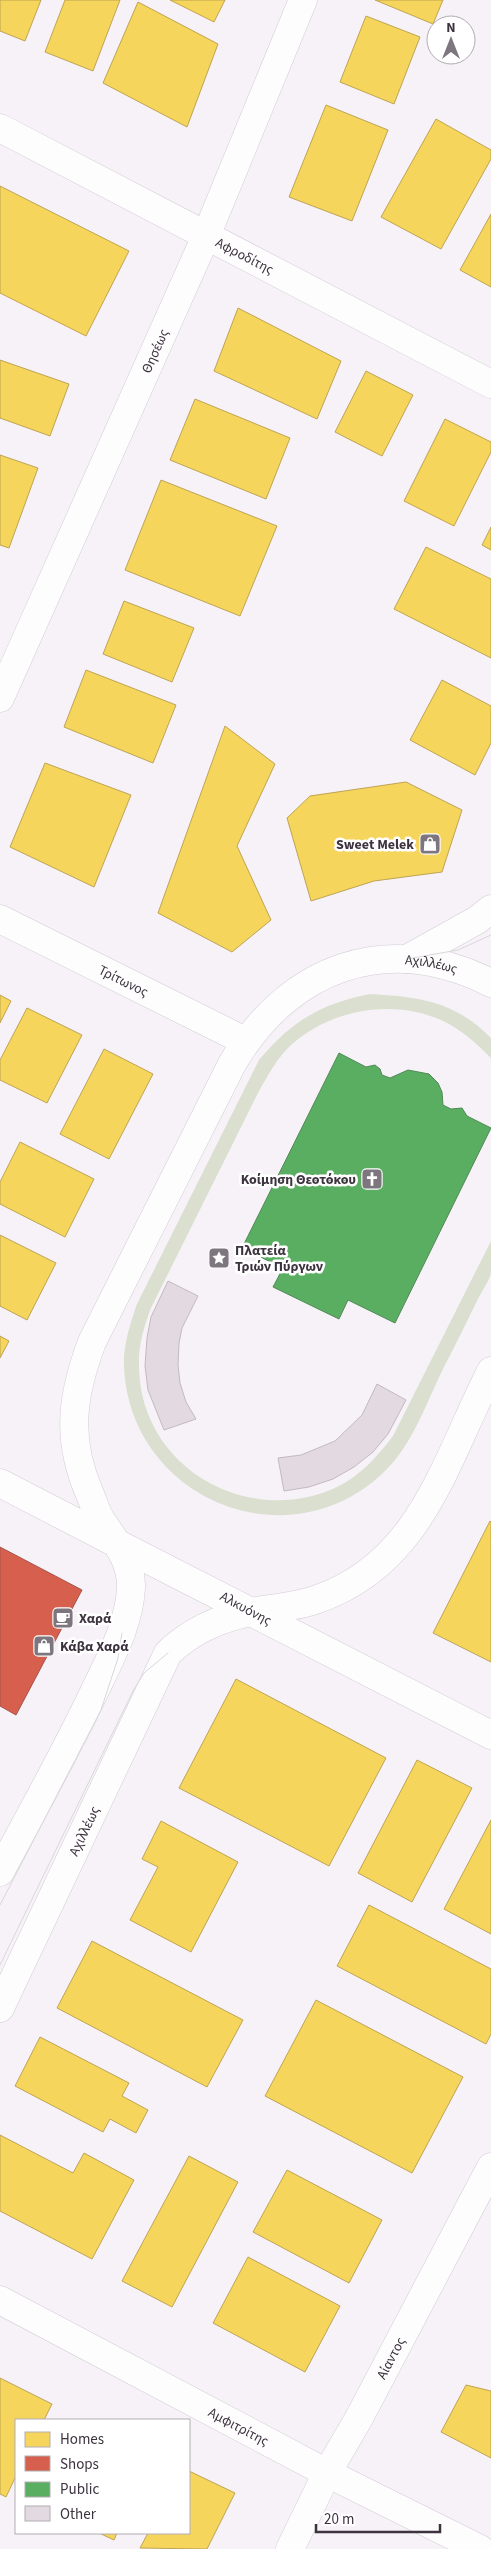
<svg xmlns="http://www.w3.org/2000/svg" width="491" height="2549" viewBox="0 0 491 2549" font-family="'Source Sans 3',sans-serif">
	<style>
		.green { fill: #dadfd0 }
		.homes { fill: #f6d55c; stroke: #bea453 }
		.shops { fill: #d6604d; stroke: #a85248 }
		.public { fill: #5aae61; stroke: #518956 }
		.building { fill: #e3dae1; stroke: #c3bac0 }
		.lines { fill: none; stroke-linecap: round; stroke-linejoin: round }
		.street-casing { stroke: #d2ccd4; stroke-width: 29 }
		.secondary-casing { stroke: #d2ccd4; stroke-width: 29 }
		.street { stroke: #fefdfe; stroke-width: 28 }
		.secondary { stroke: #fefdfe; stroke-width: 28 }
		.tram { stroke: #d8d7d9; stroke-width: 1 }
		.labels { text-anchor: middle; stroke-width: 5; stroke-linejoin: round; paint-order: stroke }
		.street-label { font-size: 14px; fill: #3c333e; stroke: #fff }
		.poi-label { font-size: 14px; font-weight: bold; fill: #3c333e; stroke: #fff; text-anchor: start }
	</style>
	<rect width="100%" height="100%" fill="#f7f2f8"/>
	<!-- green -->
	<path class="green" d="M370,994C419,997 455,1001 491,1038V1058C476,1043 462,1030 443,1021C392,997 325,1010 286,1050C275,1062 267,1077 259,1091L150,1310C144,1328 138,1346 139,1365C139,1467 248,1529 337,1487C360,1476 378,1456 393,1436L491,1241C491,1251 491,1262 491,1272C490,1280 482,1291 478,1299C467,1321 456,1344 444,1367C427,1401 413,1444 385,1471C289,1565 130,1499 124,1367C123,1346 130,1324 137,1304L259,1060C292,1021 320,1004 370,994Z"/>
	<!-- homes -->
	<path class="homes" d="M0,0H41L25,41L0,31Z
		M65,0H120L93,71L45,52Z
		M170,0H225L214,22Z
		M375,0H443L433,24Z
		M138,2L218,44L187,127L103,83Z
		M366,16L420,37L394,104L340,82Z
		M326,105L388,130L352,221L289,197Z
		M436,119L491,150V159L441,249L381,217Z
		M0,186L129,251L86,336L0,293Z
		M491,214V287L460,270Z
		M238,308L341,361L317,419L214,371Z
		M0,360L69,384L50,436L0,418Z
		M366,371L413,395L382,456L335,432Z
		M195,399L290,438L266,499L170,460Z
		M445,419L491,442V452L454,526L404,501Z
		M0,455L38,468L9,548L0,545Z
		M161,480L277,526L240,616L125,570Z
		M491,527V550L482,545Z
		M426,547L491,579V658L394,609Z
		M124,601L194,628L172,682L103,654Z
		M86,670L176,705L153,763L64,727Z
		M442,680L491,706V743L475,775L410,740Z
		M225,726L275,764L237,846L271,920L232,952L158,913Z
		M45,763L131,795L94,887L10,847Z
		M406,782L462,810L442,872L374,881L311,901L287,818L310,796Z
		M0,995L11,1001L0,1023Z
		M27,1008L82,1035L47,1103L0,1080V1060Z
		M104,1049L153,1074L109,1159L60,1134Z
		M20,1142L94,1179L65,1237L0,1204V1182Z
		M0,1235L56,1263L27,1320L0,1306Z
		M0,1336L9,1341L0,1358Z
		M490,1521L491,1522V1662L433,1633Z
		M236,1679L386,1758L329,1866L179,1788Z
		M417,1760L472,1788L412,1902L358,1873Z
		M491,1820V1934L444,1909Z
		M161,1821L238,1862L191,1952L130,1920L158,1867L142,1859Z
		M369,1905L491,1969V2034L486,2044L337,1966Z
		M92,1941L243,2020L207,2087L57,2008Z
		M316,2000L463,2077L412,2173L265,2096Z
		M40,2037L129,2083L122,2096L148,2110L136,2133L110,2119L103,2132L15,2086Z
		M0,2135L73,2173L84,2153L134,2180L92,2259L0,2211Z
		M189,2156L238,2182L172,2307L122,2281Z
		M287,2170L382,2220L349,2283L253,2232Z
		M248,2257L340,2306L305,2372L213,2323Z
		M0,2378L52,2404L44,2420H16V2476L6,2497L0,2494Z
		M466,2385L491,2391V2458L441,2432Z
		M189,2471L235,2493L207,2549L140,2548L148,2533H189Z
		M99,2533H117L114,2540Z"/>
	<!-- shops -->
	<path class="shops" d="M0,1547L82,1590L16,1715L0,1706Z"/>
	<!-- public -->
	<path class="public" d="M339,1053L366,1067L375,1065L380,1069L382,1075L390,1078L408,1070L429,1074L438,1083L442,1092L443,1105L451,1109L462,1108L467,1116L491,1128L395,1323L348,1300L339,1319L273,1287L283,1268L242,1248Z"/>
	<!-- building -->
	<path class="building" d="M168,1281L198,1296L182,1328L179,1343L178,1365L180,1383L186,1402L196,1419L164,1430L148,1390L145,1366L147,1338L151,1317Z
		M377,1384L406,1400L388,1434L373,1452L354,1467L333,1479L309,1487L284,1491L278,1458L301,1455L335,1441L362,1415Z"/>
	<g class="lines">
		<!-- street casing -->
		<g class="street-casing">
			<g id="street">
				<path id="s1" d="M0,698L206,236L303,0"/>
				<path id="s2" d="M0,919L245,1041"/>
				<path d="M0,1483L118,1544"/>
				<path d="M251,1612L491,1735"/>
				<path id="s3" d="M0,2300L327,2473L480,2549"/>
				<path id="s4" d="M290,2549L327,2473L359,2418L491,2167"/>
			</g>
		</g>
		<!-- secondary casing -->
		<g class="secondary-casing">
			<g id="secondary">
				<path id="s5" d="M0,128L491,384"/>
				<path d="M407,959L477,920L491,909"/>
				<path d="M118,1544L251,1612"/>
				<path id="s6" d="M0,1872C33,1810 68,1748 98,1684C113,1653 129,1623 131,1588C132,1561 115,1541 101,1520C96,1512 93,1501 89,1492C66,1438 72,1395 92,1342L232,1064C289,966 388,931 491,983"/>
				<path id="s7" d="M0,2008L168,1653C191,1631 220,1618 251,1612C272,1608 295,1607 315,1600C421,1565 445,1461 491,1371"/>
			</g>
		</g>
		<!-- street -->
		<use href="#street" class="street"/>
		<!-- secondary -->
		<use href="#secondary" class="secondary"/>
		<!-- tram -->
		<path class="tram" d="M407,959L458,950L491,935
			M0,1905L101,1710L118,1658L122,1633
			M0,1965L133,1691L144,1673L168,1653"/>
	</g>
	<!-- icons -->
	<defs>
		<g id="shop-square" transform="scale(1.125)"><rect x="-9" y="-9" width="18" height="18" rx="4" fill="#7d767f" stroke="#fff"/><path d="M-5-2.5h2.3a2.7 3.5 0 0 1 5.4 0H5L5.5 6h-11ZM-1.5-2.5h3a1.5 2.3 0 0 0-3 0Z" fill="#fff"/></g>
		<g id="church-square" transform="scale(1.125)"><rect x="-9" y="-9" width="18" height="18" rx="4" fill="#7d767f" stroke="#fff"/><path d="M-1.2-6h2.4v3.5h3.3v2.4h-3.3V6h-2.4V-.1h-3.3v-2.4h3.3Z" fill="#fff"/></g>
		<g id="sight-square" transform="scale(1.125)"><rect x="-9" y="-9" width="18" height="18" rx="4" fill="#7d767f" stroke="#fff"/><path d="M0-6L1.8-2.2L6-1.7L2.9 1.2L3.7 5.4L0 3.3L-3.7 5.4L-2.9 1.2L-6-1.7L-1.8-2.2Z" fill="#fff"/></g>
		<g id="cafe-square" transform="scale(1.125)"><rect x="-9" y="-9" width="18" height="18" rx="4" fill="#7d767f" stroke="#fff"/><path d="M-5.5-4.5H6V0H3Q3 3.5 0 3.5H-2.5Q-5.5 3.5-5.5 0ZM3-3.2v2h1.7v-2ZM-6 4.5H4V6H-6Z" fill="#fff"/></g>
	</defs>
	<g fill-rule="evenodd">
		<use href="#shop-square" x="430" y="844"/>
		<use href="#church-square" x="372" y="1179"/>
		<use href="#sight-square" x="219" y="1258"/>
		<use href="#cafe-square" x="63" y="1618"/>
		<use href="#shop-square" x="44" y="1646"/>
	</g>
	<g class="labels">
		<!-- street labels -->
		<g class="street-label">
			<text dy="5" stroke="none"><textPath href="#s5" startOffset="276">Αφροδίτης</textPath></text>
			<text dy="5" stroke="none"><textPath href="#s1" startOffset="380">Θησέως</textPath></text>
			<text dy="5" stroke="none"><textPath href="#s6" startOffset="1126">Αχιλλέως</textPath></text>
			<text dy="5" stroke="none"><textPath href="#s2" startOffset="138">Τρίτωνος</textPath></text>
			<text transform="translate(246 1608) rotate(28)" y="5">Αλκυόνης</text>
			<text dy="5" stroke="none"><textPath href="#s7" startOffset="196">Αχιλλέως</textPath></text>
			<text dy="5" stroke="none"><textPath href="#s4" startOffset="216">Αίαντος</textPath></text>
			<text dy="5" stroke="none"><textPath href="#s3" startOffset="270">Αμφιτρίτης</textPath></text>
		</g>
		<!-- poi labels -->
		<g class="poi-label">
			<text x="414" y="849" text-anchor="end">Sweet Melek</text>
			<text x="356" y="1184" text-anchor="end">Κοίμηση Θεοτόκου</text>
			<text x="235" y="1255">Πλατεία<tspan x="235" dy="16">Τριών Πύργων</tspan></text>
			<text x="79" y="1623">Χαρά</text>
			<text x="60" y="1651">Κάβα Χαρά</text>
		</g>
	</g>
	<!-- legend -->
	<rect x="15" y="2419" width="175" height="115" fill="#ffffff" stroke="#b1adb2"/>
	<rect x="25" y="2432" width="25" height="15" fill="#f6d55c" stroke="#b1adb2"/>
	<text x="60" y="2444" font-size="15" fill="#3c333e">Homes</text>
	<rect x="25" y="2456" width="25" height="15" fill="#d6604d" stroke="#b1adb2"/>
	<text x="60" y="2469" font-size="15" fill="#3c333e">Shops</text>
	<rect x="25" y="2482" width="25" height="15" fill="#5aae61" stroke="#b1adb2"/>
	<text x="60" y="2494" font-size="15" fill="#3c333e">Public</text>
	<rect x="25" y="2506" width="25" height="15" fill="#e3dae1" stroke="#b1adb2"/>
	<text x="60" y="2519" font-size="15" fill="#3c333e">Other</text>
	<!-- north arrow -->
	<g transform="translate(451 40)"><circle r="24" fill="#ffffff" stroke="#b1adb2"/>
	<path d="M0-4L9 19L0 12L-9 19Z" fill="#7d767f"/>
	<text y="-8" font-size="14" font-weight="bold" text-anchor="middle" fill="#3c333e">N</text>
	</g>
	<!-- scale -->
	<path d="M316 2524v8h124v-8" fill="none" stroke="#3c333e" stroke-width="2.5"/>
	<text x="324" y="2524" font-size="15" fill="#3c333e" stroke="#ffffff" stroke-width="4" paint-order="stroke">20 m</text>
</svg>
